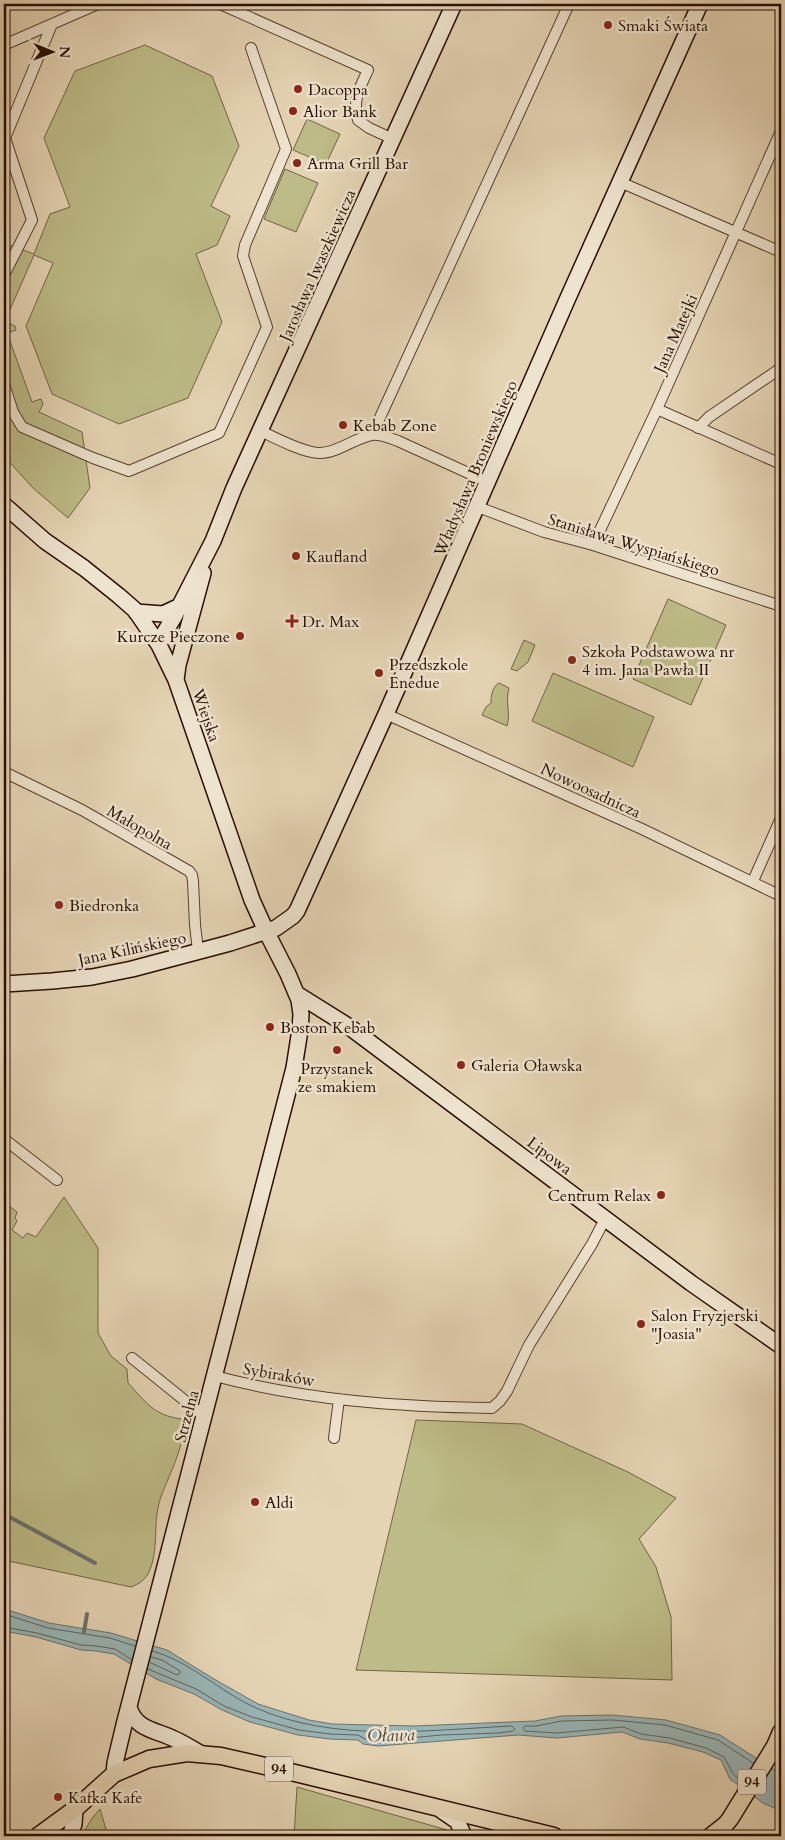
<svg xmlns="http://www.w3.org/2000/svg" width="785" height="1840" viewBox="0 0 785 1840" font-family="Cardo,serif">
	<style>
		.green { fill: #bdbb87; stroke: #726444 }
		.water { fill: #99b6b7; stroke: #6c726e }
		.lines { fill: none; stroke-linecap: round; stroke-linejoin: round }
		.shore { stroke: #60625c; stroke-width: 1 }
		.stream { stroke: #6c726e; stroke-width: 4 }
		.street-casing { stroke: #573f2d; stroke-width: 12 }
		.secondary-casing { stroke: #280d00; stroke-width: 18 }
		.primary-casing { stroke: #280d00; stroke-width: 19 }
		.street { stroke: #eee3ce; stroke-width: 10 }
		.secondary { stroke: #eee3ce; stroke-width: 15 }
		.primary { stroke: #e5d4b4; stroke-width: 16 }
		.poi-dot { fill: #8f2418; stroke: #eee3ce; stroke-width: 2 }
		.labels { text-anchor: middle; stroke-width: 5; stroke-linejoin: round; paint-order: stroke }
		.shield { fill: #eee3ce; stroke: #634d3e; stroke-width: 1 }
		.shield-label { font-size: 15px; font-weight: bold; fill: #280d00 }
		.poi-label { font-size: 16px; fill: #280d00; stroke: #eee3ce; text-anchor: start }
		.street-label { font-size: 16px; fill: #280d00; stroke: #eee3ce }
		.water-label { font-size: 18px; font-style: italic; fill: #504840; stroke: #eee3ce }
	</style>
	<rect width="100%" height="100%" fill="#e5d4b4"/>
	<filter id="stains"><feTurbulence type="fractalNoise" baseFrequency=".004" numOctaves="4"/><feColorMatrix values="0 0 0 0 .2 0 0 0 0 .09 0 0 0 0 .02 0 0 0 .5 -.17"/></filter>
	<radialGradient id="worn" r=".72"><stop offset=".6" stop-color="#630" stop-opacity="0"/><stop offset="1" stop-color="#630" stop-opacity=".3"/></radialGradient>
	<!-- green -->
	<path class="green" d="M145,45L212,76L239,146L211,206L230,216L217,245L196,254L222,322L188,398L119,424L52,394L26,326L53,263L34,255L5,321L15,326L16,330L7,333L32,402L41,399L43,404L39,412L82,432L90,488L68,518L33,488L4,456V243L34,254L50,214L70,207L44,138L75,71Z
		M307,119L340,134L326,164L293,150Z
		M285,169L318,183L296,232L264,219Z
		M668,599L726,625L691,705L633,679Z
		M524,640L535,645L528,662L517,671L511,669Z
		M553,673L654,717L633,767L532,721Z
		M499,683L509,688C505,703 511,713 507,726L482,715L486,707L491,703C491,696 492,687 499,683Z
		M64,1197L98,1248V1333L111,1356L127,1369L128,1383C146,1402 153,1415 181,1419C190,1440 165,1481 159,1503C153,1526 159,1550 149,1572C145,1580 139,1584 131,1587L4,1560V1202L17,1212L15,1218L17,1221L12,1230L23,1238L27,1233L36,1237Z
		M416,1420L522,1424L628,1472L676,1498L639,1539L656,1567L671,1617L672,1680L356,1670Z
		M297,1787L447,1830L449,1836H294Z
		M100,1809L108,1836H81L93,1817Z"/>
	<!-- water -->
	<path class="water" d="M4,1609L49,1623L111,1633L167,1650L214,1679L258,1704L309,1720L332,1724L414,1726L535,1721L561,1716L613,1715L666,1720L720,1735L781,1774V1811L763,1803L730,1779L721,1760L703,1752L668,1743L640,1739L622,1732L557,1738L518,1735L378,1746L363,1744L358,1740L330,1739L298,1735L250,1722L222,1710L194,1694L156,1679L114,1654L96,1651L81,1650L36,1637L4,1631Z"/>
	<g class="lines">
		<!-- shore -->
		<path class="shore" d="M4,1614L48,1628L110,1638L135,1646
			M4,1627L37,1633L81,1645L96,1646L115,1649L132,1660
			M149,1662L177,1675L180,1673V1671L162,1660L151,1657
			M148,1669L196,1689L224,1706L252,1717L299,1730L330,1734L358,1735L365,1739L378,1741L441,1735L498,1733L513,1731L515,1729L512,1726C427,1730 336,1743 256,1708C220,1692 190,1661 152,1651
			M742,1782L734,1775L724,1757L706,1748L670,1738L641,1734L623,1727L557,1733L525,1731L523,1728L525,1726H536L562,1721L613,1720L665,1725L718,1740L753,1763"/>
		<!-- stream -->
		<path class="stream" d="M4,1514L95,1563
			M84,1632L87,1614"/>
		<!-- street casing -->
		<g class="street-casing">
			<path id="street" d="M220,4L368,70C360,87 352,101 358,120L369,128L393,139
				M776,4L781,6
				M4,45L98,4
				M620,182L781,252
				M4,275L32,220L5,138L52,24
				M4,384L13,412L22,427L93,458L129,471L219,433L267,327L243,256L245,245L286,149L251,48
				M657,409L781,464
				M698,428L709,417L781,368
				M261,431C275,438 304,453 320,453C338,453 354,438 372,435C380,434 390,438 398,441L488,482
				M372,435L569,4
				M478,507L544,532L593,545L781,606
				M593,545L657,409L781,131
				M386,714L642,829L781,896
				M4,772L82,810L189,871L192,875L193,881L195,925L198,951
				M753,881L781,818
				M4,1139L57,1180
				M132,1358L204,1416
				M215,1376C305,1400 399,1407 492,1408L500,1401L507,1391L529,1345L592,1244L605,1219
				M334,1438L339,1399"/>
		</g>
		<!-- secondary casing -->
		<g class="secondary-casing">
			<path id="secondary" d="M4,505L45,541L84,568L119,596L135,610L159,645L176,680L252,900L266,931L288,974L299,1000L301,1014L300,1030L294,1068L124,1725L115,1763L114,1774
				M136,612L163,614L178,607
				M159,645L163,635L174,617L213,541L234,488L454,4
				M176,680L178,665L203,573
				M4,984L52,981L92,977L132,969L230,943L276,928L293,916L297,911L386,714L567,300L700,4
				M297,994L348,1026L691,1283L781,1346
				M129,1707C135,1729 155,1730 172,1738C182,1742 191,1748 200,1753
				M441,1810L457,1821L464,1836
				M70,1836L74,1824L75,1809
				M500,1836L515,1826L520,1836"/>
		</g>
		<!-- primary casing -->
		<g class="primary-casing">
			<path id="primary" d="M38,1836L75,1809L114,1774L149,1759L187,1753L221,1756L295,1773L554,1836
				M711,1836L725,1825L730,1819L775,1746L781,1732"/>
		</g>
		<!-- street -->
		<use href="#street" class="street"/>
		<!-- secondary -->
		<use href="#secondary" class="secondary"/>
		<!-- primary -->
		<use href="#primary" class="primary"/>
	</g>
	<!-- markers -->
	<g class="poi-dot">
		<circle cx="608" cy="25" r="5"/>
		<circle cx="298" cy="89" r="5"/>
		<circle cx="293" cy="111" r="5"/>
		<circle cx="297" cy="163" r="5"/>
		<circle cx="343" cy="425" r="5"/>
		<circle cx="296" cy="556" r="5"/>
		<path d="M289.5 613.5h5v5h5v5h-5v5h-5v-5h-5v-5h5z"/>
		<circle cx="240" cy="636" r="5"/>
		<circle cx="572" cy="660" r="5"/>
		<circle cx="379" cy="673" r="5"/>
		<circle cx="59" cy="905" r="5"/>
		<circle cx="270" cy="1027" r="5"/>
		<circle cx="337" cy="1050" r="5"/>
		<circle cx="461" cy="1065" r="5"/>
		<circle cx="661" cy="1195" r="5"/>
		<circle cx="641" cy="1324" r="5"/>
		<circle cx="255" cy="1502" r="5"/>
		<circle cx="58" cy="1797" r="5"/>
	</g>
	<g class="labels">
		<!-- shield labels -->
		<g class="shield">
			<rect x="265" y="1756.5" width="28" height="25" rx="4"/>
			<rect x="738" y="1769.5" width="28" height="25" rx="4"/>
		</g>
		<g class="shield-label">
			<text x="279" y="1774">94</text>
			<text x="752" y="1787">94</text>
		</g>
		<!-- poi labels -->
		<g class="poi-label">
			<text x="618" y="31">Smaki Świata</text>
			<text x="308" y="95">Dacoppa</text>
			<text x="303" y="117">Alior Bank</text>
			<text x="307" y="169">Arma Grill Bar</text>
			<text x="353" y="431">Kebab Zone</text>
			<text x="306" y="562">Kaufland</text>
			<text x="302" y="627">Dr. Max</text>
			<text x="230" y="642" text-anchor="end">Kurcze Pieczone</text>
			<text x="582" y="657">Szkoła Podstawowa nr<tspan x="582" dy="18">4 im. Jana Pawła II</tspan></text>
			<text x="389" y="670">Przedszkole<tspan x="389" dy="18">Enedue</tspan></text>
			<text x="69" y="911">Biedronka</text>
			<text x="280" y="1033">Boston Kebab</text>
			<text x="471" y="1071">Galeria Oławska</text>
			<text x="337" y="1074" text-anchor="middle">Przystanek<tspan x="337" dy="18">ze smakiem</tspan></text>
			<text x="651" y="1201" text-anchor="end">Centrum Relax</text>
			<text x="651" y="1321">Salon Fryzjerski<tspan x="651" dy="18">"Joasia"</tspan></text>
			<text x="265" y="1508">Aldi</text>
			<text x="68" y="1803">Kafka Kafe</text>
		</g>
		<!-- street labels -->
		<g class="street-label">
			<text transform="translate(317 265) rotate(-66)" y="6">Jarosława Iwaszkiewicza</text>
			<text transform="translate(675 333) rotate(-66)" y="6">Jana Matejki</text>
			<text transform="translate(475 468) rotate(-67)" y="6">Władysława Broniewskiego</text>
			<text transform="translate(634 544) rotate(17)" y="6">Stanisława Wyspiańskiego</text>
			<text transform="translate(207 715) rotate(71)" y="6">Wiejska</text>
			<text transform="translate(591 790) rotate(25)" y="6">Nowoosadnicza</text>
			<text transform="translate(140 827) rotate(30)" y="6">Małopolna</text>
			<text transform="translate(132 948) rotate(-12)" y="6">Jana Kilińskiego</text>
			<text transform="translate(550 1155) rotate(37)" y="6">Lipowa</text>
			<text transform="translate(279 1374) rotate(10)" y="6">Sybiraków</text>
			<text transform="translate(186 1416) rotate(-75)" y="6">Strzelna</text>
		</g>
		<!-- water labels -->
		<g class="water-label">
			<text transform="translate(391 1735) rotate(-2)" y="6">Oława</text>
		</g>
	</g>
	<!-- margin -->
	<rect width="785" height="1840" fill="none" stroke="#e5d4b4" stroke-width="20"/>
	<rect x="5" y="5" width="775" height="1830" fill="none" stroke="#280d00" stroke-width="2.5"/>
	<rect x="10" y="10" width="765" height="1820" fill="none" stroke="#280d00"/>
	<!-- north arrow -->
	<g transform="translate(52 52) rotate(91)" stroke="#eee3ce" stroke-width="4" paint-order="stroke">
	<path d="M0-4L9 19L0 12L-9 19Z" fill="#280d00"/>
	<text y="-8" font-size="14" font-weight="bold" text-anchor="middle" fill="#280d00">N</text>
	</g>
	<rect width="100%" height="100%" filter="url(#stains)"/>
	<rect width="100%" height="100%" fill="url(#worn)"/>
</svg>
